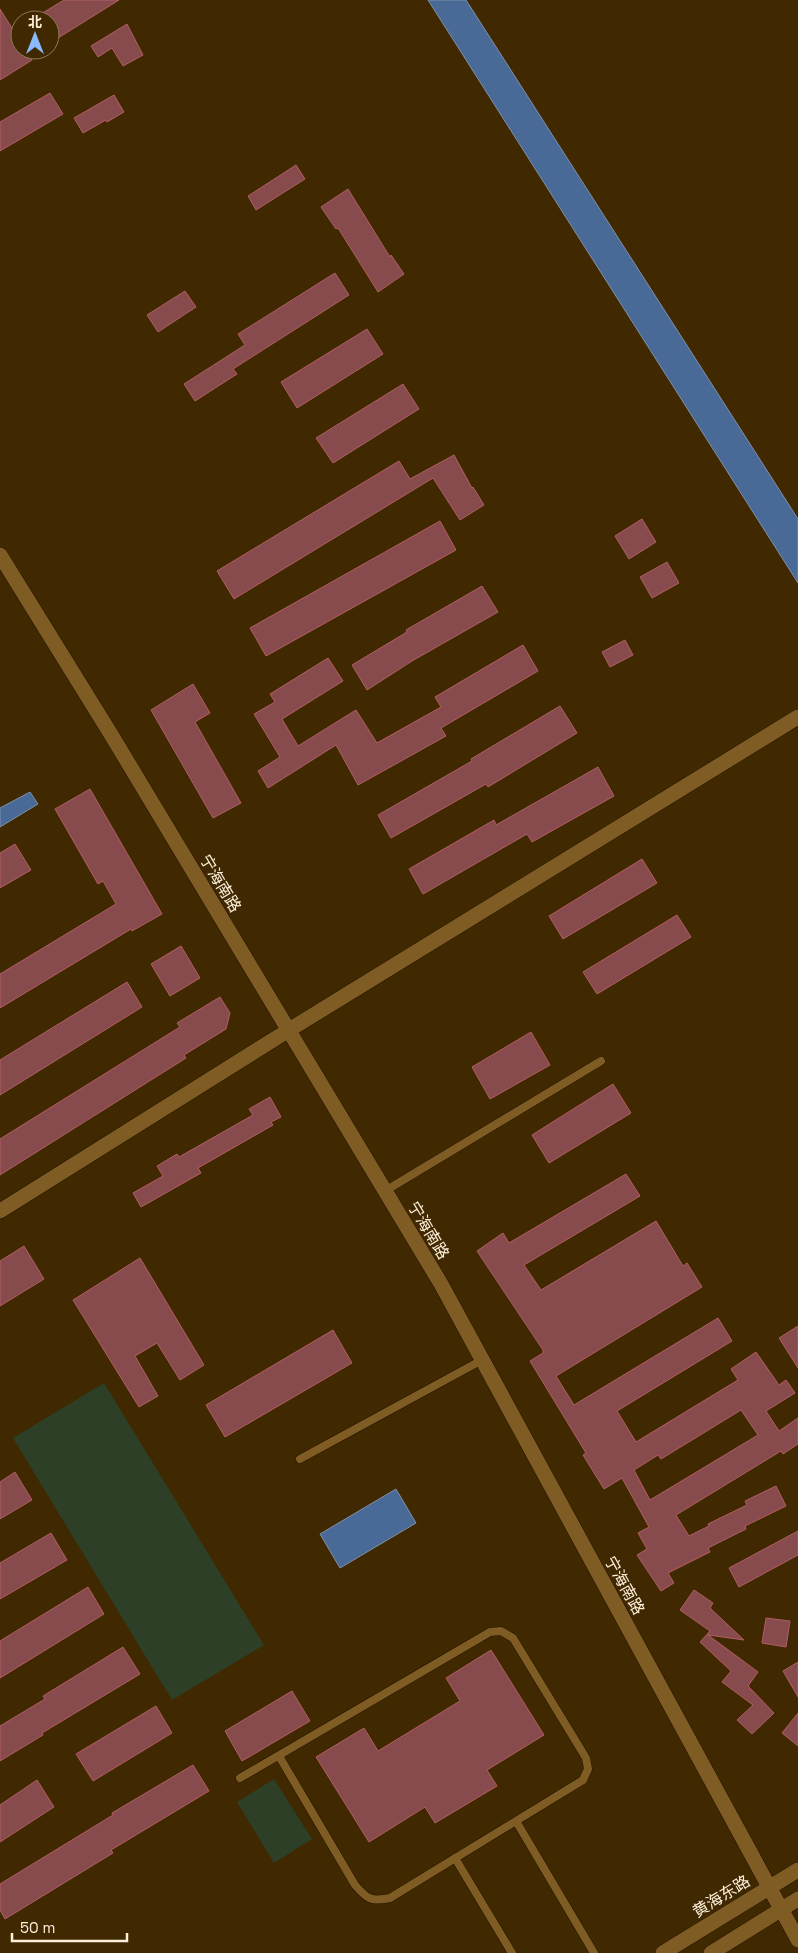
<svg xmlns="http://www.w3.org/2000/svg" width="798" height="1953" viewBox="0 0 798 1953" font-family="'Space Grotesk','Noto Sans SC',sans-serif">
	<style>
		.green { fill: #2d3f26 }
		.water { fill: #496996; stroke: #7f91aa }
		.building { fill: #874b4e; stroke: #b15e63; fill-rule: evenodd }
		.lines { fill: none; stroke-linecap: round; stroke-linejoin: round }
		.lane-casing { stroke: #211300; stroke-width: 9 }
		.secondary-casing { stroke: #211300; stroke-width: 16 }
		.lane { stroke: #7f5c23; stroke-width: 8 }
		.secondary { stroke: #7f5c23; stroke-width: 15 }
		.labels { text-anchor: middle; stroke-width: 4.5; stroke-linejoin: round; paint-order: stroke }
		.street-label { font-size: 16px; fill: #feefda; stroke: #402900 }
	</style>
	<rect width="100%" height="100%" fill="#402900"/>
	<!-- green -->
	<path class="green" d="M104,1383L264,1645L172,1700L13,1438Z
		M274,1779L312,1839L274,1863L237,1802Z"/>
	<!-- water -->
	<path class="water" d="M428,0H466L798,519V583Z
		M30,792L38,804L0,827V808Z
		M396,1489L416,1523L340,1568L320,1534Z"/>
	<!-- building -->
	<path class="building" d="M64,0H119L50,43V20H31Z
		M0,9L20,41V50H26L32,60L0,80Z
		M127,24L143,55L123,66L112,48L98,57L91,46Z
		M50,93L63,114L0,151V122Z
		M114,95L124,112L107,122L106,120L83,133L74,118Z
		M296,165L305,179L256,210L248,196Z
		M348,189L390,257L391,255L404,274L378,292L338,228L336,229L321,207Z
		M335,273L349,295L233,369L237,374L195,401L184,384L245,345L238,334Z
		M185,291L196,307L158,332L147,315Z
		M367,329L383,354L297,408L281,382Z
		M403,384L419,409L333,463L316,438Z
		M454,455L472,488L473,487L484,505L460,520L433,478L234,599L217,571L399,461L410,479Z
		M642,519L656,542L629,559L615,536Z
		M440,521L456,550L266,656L250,628Z
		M667,562L679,583L652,598L640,577Z
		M482,586L498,612L412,661L367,690L352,665L407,632L406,630Z
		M625,640L633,655L610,667L602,652Z
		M523,645L538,671L441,728L446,736L358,785L336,745L268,788L258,771L280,757L254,714L275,702L270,694L328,658L343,681L282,719L298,746L356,710L377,743L441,707L435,697Z
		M193,684L210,713L195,722L241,803L213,818L151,710Z
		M560,706L577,733L488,787L486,784L391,838L378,815L472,761L471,759Z
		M598,767L614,796L532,842L527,834L423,894L409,869L494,820L496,825Z
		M90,789L162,914L132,931L131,929L0,1008V974L116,904L103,881L98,884L55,809Z
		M15,844L31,870L0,888V853Z
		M642,859L657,883L563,939L549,916Z
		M677,915L691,937L597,994L583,972Z
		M181,946L200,978L170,996L151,964Z
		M127,982L142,1007L0,1095V1060Z
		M220,997L230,1013L226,1029L184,1055L186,1058L0,1175V1139L180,1027L177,1023Z
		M531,1032L550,1065L490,1099L472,1067Z
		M613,1084L631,1113L549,1163L532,1135Z
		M270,1097L281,1117L271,1122L273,1125L198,1168L201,1173L141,1207L133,1193L163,1176L157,1166L177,1154L179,1157L253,1115L249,1109Z
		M626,1174L640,1196L524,1265L541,1290L656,1221L683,1266L687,1263L702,1287L556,1376L574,1405L718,1318L732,1341L617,1411L636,1442L738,1380L731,1369L756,1352L779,1385L786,1380L795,1393L766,1411L779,1431L798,1418V1444L783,1454L781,1451L676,1515L689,1536L709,1526L708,1524L747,1505L745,1501L776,1486L786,1506L745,1526L746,1529L708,1548L710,1552L668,1573L674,1583L661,1591L637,1555L647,1549L638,1533L649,1527L622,1478L604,1489L583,1455L586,1453L530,1361L543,1353V1350L477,1251L503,1233L509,1243ZM741,1410L758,1435L650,1500L634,1470L658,1455L661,1459Z
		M24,1246L44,1279L0,1306V1261Z
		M140,1258L204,1365L180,1380L157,1343L135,1356L158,1396L139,1407L73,1300Z
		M798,1326V1368L779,1338Z
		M333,1330L352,1363L225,1437L206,1405Z
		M15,1472L32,1500L0,1519V1482Z
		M798,1531V1555L739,1587L729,1568Z
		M51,1533L67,1560L0,1599V1563Z
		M88,1587L104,1614L0,1678V1641Z
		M694,1590L713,1603L710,1608L744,1640L708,1635L758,1672L748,1686L774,1713L752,1734L737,1720L753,1705L722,1682L731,1671L700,1642L710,1631L680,1610Z
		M766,1618L790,1621L786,1647L762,1643Z
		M123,1647L140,1674L42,1733L43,1735L0,1761V1726L45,1699L43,1696Z
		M491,1650L544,1735L487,1770L497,1786L435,1823L425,1807L369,1842L316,1757L364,1728L378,1751L460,1701L446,1678Z
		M798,1662V1697L783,1671Z
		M292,1691L310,1721L242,1761L225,1731Z
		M156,1706L172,1733L93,1781L76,1754Z
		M798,1713V1746L782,1733Z
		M193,1765L209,1791L111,1850L113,1853L5,1919L0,1910V1884L113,1815L112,1813Z
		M37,1780L54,1807L0,1842V1805Z"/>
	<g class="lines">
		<!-- lane casing -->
		<g class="lane-casing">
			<path id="lane" d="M385,1191L601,1061
				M300,1459L482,1360
				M240,1778L490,1632L501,1631L513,1638L586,1758L588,1769L583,1780L390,1898C371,1902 367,1899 355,1885L279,1756
				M516,1821L594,1953
				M455,1858L512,1953"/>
		</g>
		<!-- secondary casing -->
		<g class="secondary-casing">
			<path id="secondary" d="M0,555L112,736L441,1284L798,1940
				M0,1211L289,1030L798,717
				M663,1953L798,1870
				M711,1953L798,1899"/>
		</g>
		<!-- lane -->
		<use href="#lane" class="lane"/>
		<!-- secondary -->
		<use href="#secondary" class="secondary"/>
	</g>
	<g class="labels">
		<!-- street labels -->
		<g class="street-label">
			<text transform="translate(221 883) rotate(59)" y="6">宁海南路</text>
			<text transform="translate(429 1230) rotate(59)" y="6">宁海南路</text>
			<text transform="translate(625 1585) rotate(61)" y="6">宁海南路</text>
			<text transform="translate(721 1896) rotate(-32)" y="6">黄海东路</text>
		</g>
	</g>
	<!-- north arrow -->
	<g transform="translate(35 35)"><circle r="24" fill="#402900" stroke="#8c7857"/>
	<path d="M0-4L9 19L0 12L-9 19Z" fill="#8bbafc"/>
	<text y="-8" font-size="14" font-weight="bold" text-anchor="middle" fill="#feefda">北</text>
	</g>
	<!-- scale -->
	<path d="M12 1933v8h115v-8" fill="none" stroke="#feefda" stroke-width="2.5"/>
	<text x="20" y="1933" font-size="15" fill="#feefda" stroke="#402900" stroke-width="4" paint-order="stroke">50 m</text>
</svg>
